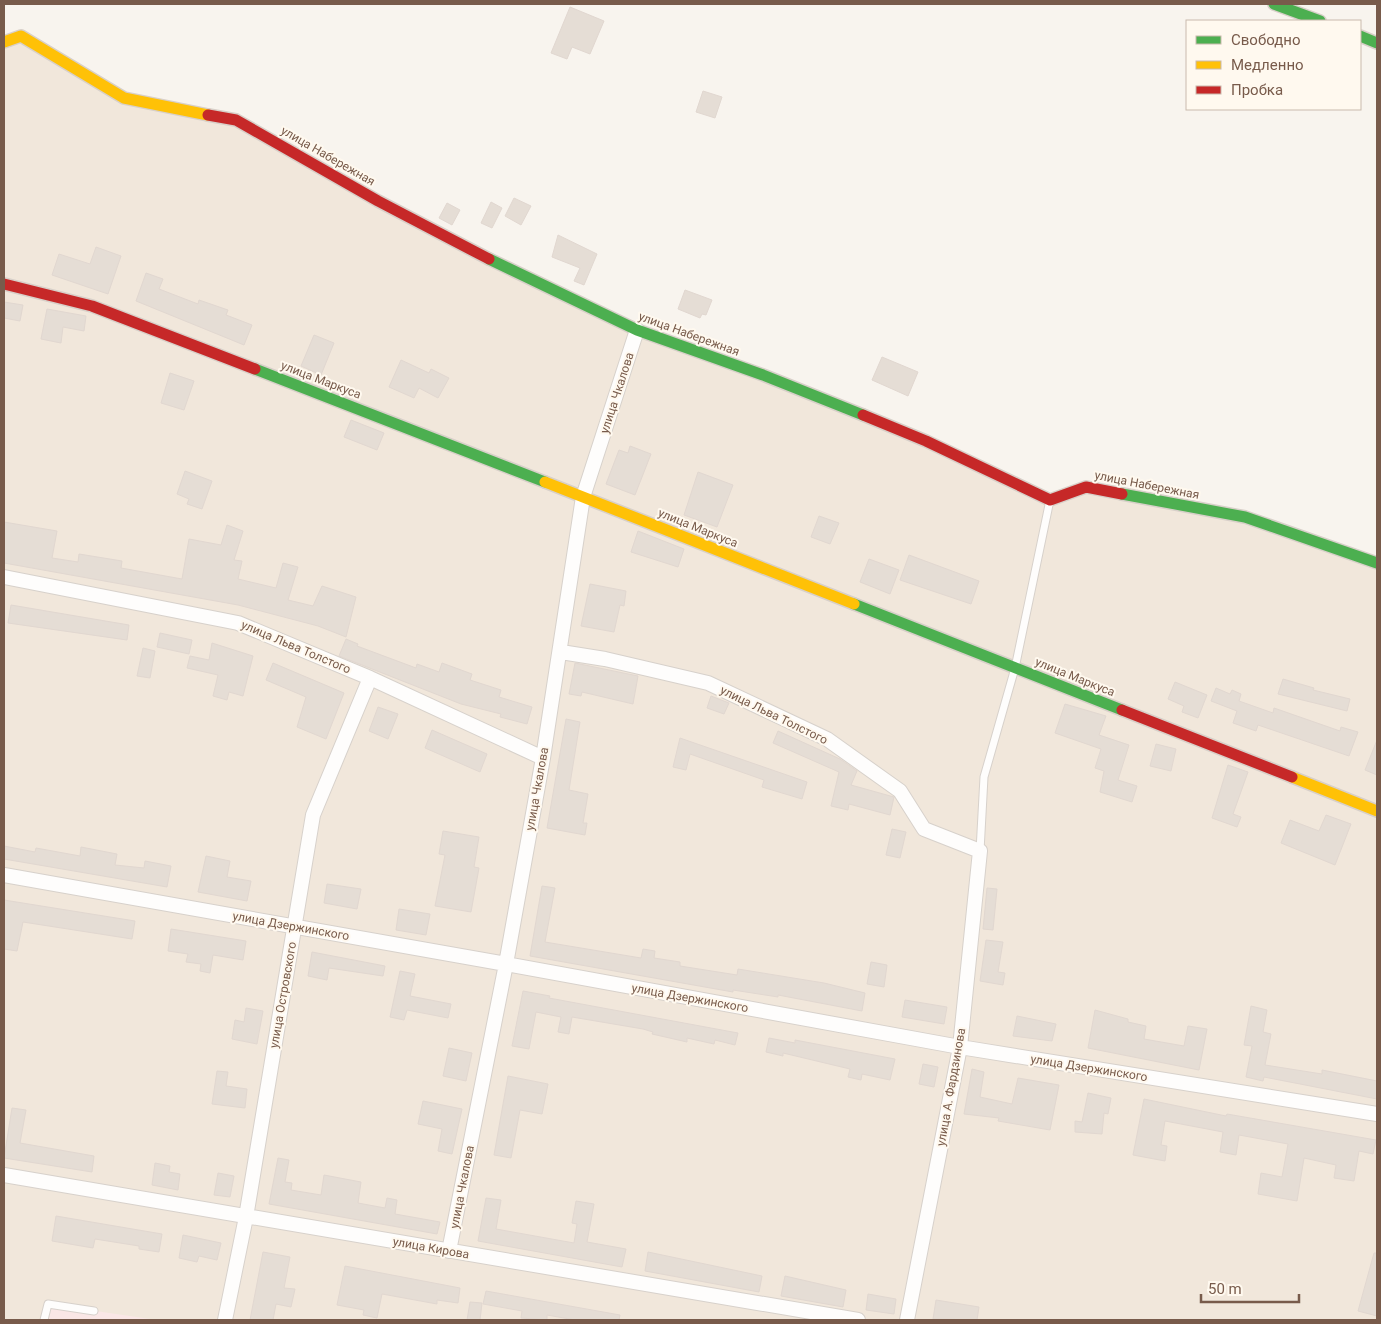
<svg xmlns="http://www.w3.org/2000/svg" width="1381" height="1324" viewBox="0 0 1381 1324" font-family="Roboto,sans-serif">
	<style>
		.residential { fill: #f1e7db }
		.medical { fill: #fae7e6 }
		.building { fill: #e5ddd5; stroke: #e1d7d0 }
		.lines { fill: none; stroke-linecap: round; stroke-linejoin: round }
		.lane-casing { stroke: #d7d1cb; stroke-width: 9 }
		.street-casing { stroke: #d7d1cb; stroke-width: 16 }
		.fast-casing { stroke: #d8d0c9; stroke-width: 14 }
		.slow-casing { stroke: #d8d0c9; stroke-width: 14 }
		.jam-casing { stroke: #d8d0c9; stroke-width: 14 }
		.lane { stroke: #fefdfc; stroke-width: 7 }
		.street { stroke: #fefdfc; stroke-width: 14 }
		.fast { stroke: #4caf50; stroke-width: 11 }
		.slow { stroke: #ffc107; stroke-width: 11 }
		.jam { stroke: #c62828; stroke-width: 11 }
		.labels { text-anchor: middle; stroke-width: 4; stroke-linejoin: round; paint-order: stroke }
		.street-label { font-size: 12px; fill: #785b4b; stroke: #fff9ef }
	</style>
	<rect width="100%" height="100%" fill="#f8f4ee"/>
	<!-- residential -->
	<path class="residential" d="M21,36L124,98L236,120L484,257L1049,500L1086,487L1244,517L1377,563V1320H4V42Z"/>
	<!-- medical -->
	<path class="medical" d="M48,1304L157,1320H44Z"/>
	<!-- building -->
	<path class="building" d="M570,7L604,21L590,54L572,47L567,59L551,53Z
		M703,91L722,97L715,118L696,112Z
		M514,198L531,206L521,225L505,216Z
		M491,202L502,208L492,228L481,223Z
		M447,203L460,210L452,225L439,218Z
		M558,235L597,254L584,285L574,281L580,268L552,257Z
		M96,247L121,256L108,294L52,275L59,254L90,264Z
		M146,273L163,279L159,289L198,304L199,300L228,310L226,315L252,325L244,345L136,301Z
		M685,290L712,300L706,315L702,314L700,318L678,309Z
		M4,302L23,305L20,321L4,318Z
		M47,309L86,316L84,331L63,327L61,343L41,339Z
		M314,335L334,343L321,375L301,366Z
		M882,357L918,372L908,396L872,380Z
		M401,360L429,373L431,369L449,378L438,398L419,388L414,398L389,387Z
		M170,373L194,381L184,410L161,403Z
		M351,420L384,433L377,450L344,437Z
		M630,446L651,454L635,495L606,484L619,450L628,453Z
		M185,471L212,481L202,509L187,504L189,499L177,494Z
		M698,472L733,485L717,527L684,515Z
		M819,516L839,523L830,544L811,537Z
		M4,522L57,531L52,558L78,562L79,554L122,561L121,568L182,579L189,539L221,545L227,525L243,531L234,560L242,561L238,579L276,588L283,563L298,567L288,600L313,606L322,586L356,597L346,637L318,626L238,605L4,563Z
		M638,531L684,549L678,567L631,552Z
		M909,555L979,581L971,604L900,580Z
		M869,559L899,570L890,594L860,582Z
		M590,584L626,591L624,606L620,605L614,632L581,626Z
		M11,605L129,625L127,640L8,623Z
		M160,633L192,640L189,654L157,647Z
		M346,639L358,644L357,646L416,668L417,664L439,672L442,663L472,674L470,680L501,690L499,697L532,707L527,724L500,717L501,714L461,704L339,656Z
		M212,643L253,656L243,696L229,692L227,700L213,696L218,675L187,668L190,656L209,660Z
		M143,648L155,651L150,678L137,676Z
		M273,663L344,693L326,739L297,727L306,697L266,680Z
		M575,663L638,676L633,704L582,692L581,696L569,694Z
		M1283,679L1314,688L1313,690L1350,699L1347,711L1278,694Z
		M1175,682L1207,695L1198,718L1182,712L1184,706L1168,699Z
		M1216,688L1230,694L1232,690L1241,694L1239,701L1273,713L1274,708L1340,731L1341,727L1358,732L1349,756L1258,725L1256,731L1233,723L1237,711L1211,701Z
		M711,696L729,703L724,714L707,708Z
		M1065,704L1106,716L1099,735L1129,745L1118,780L1137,786L1132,802L1100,792L1104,771L1095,768L1101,749L1055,733Z
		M378,707L398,714L388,739L369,731Z
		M566,719L580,722L569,790L588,794L583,823H587L585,835L547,828Z
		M432,730L487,754L480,772L425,748Z
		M778,731L840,759L857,771L851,785L894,797L890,815L849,804L848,810L831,806L839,772L773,743Z
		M680,738L807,782L802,799L762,787L764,780L690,754L686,770L673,767Z
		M1377,740V775L1365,770Z
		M1156,744L1176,749L1171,771L1150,766Z
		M1228,765L1248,772L1233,814L1241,817L1237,827L1212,818Z
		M1326,815L1351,824L1335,865L1281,843L1290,820L1319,831Z
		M892,829L906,832L900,858L886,855Z
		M443,831L479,837L474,867L479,868L471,912L435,906L445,855L439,854Z
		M4,846L35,852L36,848L80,856L81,847L117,854L115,865L144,868L145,861L171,866L167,887L4,859Z
		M206,856L230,861L227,877L251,881L247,901L198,892Z
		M327,884L361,889L357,909L324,903Z
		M542,886L555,888L545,942L641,958L643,949L655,951L654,958L680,962V966L737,975L738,969L824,983L865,993L862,1011L778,995V997L733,990V992L530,956Z
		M987,888L997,889L993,930L983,929Z
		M4,900L135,921L132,939L23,922L17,951L4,949Z
		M399,909L430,914L426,935L396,930Z
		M171,929L246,941L243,960L213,955L210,973L200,971L201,964L186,962L188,954L168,951Z
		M986,940L1003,942L998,972L1005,973L1003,985L980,981Z
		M312,952L385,966L383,976L329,968L327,980L308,976Z
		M871,962L887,965L884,987L867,984Z
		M400,971L415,974L410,996L451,1004L448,1018L407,1010L404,1020L390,1017Z
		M523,991L550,996L549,998L738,1033L735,1045L715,1040L714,1044L687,1038V1042L652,1034L653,1032L643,1029L572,1017L569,1034L558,1032L561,1017L536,1012L529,1049L512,1046Z
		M905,1000L947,1007L944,1024L902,1017Z
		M1251,1006L1267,1010L1263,1032L1271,1034L1265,1065L1322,1074V1070L1377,1081V1099L1264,1077L1263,1081L1246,1077L1252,1046L1244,1045Z
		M246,1008L263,1011L257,1044L232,1039L235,1020L244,1022Z
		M1095,1010L1128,1019V1022L1146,1026L1144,1039L1184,1046L1188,1026L1207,1029L1199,1070L1088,1048Z
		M1017,1016L1056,1024L1052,1041L1013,1036Z
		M769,1038L795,1043V1040L895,1059L890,1080L862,1074L861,1080L848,1077L850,1069L783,1053V1056L766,1052Z
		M449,1048L472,1053L466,1081L443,1076Z
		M923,1064L938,1067L934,1087L919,1084Z
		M972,1069L984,1072L980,1097L1012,1104L1018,1078L1059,1085L1050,1130L998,1121L999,1118L964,1114Z
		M217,1071L228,1072L226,1086L247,1089L245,1108L212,1104Z
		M508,1076L548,1084L542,1114L520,1110L511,1158L494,1155Z
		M1088,1093L1111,1098L1108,1114L1104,1113L1102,1134L1075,1132V1121L1082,1122Z
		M1144,1099L1226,1116L1227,1114L1376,1140L1373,1154L1359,1151L1354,1181L1334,1178L1336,1165L1304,1158L1297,1201L1258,1194L1261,1173L1282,1177L1288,1144L1239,1135L1236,1155L1220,1152L1223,1132L1165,1121L1161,1145L1167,1146L1165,1161L1133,1155Z
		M423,1101L462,1109L452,1154L438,1151L442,1129L418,1124Z
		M12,1108L26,1110L20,1143L94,1156L92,1172L4,1158Z
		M278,1158L289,1160L285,1182L292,1183L291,1190L321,1195L324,1175L361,1182L358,1203L385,1208L387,1198L397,1200L395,1214L440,1222L437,1234L269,1204Z
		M155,1163L170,1166L169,1172L180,1174L178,1190L152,1185Z
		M218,1173L234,1176L230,1197L214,1195Z
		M486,1198L501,1200L496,1229L574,1243L577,1224L572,1223L576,1201L594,1204L587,1242L626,1249L622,1267L478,1241Z
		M56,1216L162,1234L159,1252L139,1249V1246L95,1239L93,1248L52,1241Z
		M183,1235L221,1243L217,1260L199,1256L197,1262L179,1258Z
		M263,1252L290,1257L284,1288L295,1289L291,1307L276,1304L273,1320H250Z
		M648,1252L762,1276L759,1292L645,1271Z
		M1374,1253H1377V1316L1358,1311Z
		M345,1266L460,1288L458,1303L437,1300V1304L382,1294L377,1318L363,1315L364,1310L337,1305Z
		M785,1276L846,1290L843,1307L781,1296Z
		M486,1291L620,1315L619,1320H575L547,1315V1320L521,1318L522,1311L483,1304Z
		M868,1294L896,1299L894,1314L866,1310Z
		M936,1300L979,1307L977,1320L933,1319Z
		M470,1302L482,1303L480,1320H467Z"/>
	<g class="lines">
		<!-- lane casing -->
		<g class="lane-casing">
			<path id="lane" d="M980,851L984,777L1015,668L1050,500
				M44,1320L48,1304L94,1311"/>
		</g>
		<!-- street casing -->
		<g class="street-casing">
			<path id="street" d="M4,577L238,623L370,678L543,758
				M561,652L605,659L708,683L827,739L900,791L924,829L980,851L960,1047L907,1320
				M4,875L506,964L960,1047L1377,1114
				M4,1175L858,1320
				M449,1251L506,964L543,758L583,497L637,330
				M225,1320L246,1217L313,815L370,678"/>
		</g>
		<!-- fast casing -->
		<g class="fast-casing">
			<path id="fast" d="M1274,4L1320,21
				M1360,36L1377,43
				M489,259L637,330L763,375L863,415
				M255,369L545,482
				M1122,494L1245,517L1377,563
				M854,604L1122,710"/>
		</g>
		<!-- slow casing -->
		<g class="slow-casing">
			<path id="slow" d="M4,42L21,36L124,98L208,115
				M545,482L854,604
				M1292,777L1377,811"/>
		</g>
		<!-- jam casing -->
		<g class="jam-casing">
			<path id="jam" d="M208,115L236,120L378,201L489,259
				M4,284L92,306L255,369
				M863,415L926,441L1050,500L1086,487L1122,494
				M1122,710L1292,777"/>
		</g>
		<!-- lane -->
		<use href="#lane" class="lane"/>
		<!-- street -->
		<use href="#street" class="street"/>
		<!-- fast -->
		<use href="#fast" class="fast"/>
		<!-- slow -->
		<use href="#slow" class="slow"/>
		<!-- jam -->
		<use href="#jam" class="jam"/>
	</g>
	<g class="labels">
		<!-- street labels -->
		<g class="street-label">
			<text transform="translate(328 156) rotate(30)" y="4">улица Набережная</text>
			<text transform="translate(689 334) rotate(20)" y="4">улица Набережная</text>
			<text transform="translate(321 380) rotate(21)" y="4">улица Маркуса</text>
			<text transform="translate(617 393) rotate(-72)" y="4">улица Чкалова</text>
			<text transform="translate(1147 485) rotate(11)" y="4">улица Набережная</text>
			<text transform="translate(698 528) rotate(22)" y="4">улица Маркуса</text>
			<text transform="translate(296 647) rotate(23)" y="4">улица Льва Толстого</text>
			<text transform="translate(1075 677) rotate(22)" y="4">улица Маркуса</text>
			<text transform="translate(774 715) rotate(26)" y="4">улица Льва Толстого</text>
			<text transform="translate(537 789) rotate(-80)" y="4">улица Чкалова</text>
			<text transform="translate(291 926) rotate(10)" y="4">улица Дзержинского</text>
			<text transform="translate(283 995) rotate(-80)" y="4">улица Островского</text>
			<text transform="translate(690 998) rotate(10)" y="4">улица Дзержинского</text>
			<text transform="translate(1089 1068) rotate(9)" y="4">улица Дзержинского</text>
			<text transform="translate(951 1087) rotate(-80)" y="4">улица А. Фардзинова</text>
			<text transform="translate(462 1187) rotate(-79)" y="4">улица Чкалова</text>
			<text transform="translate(431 1248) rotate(10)" y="4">улица Кирова</text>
		</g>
	</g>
	<!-- border -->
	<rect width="1381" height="1324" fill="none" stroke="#785b4b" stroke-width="10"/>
	<!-- legend -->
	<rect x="1186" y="20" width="175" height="90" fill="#fff9ef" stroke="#c9baad"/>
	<rect x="1196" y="36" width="25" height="8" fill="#4caf50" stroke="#c9baad"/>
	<text x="1231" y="45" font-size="15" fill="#785b4b">Свободно</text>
	<rect x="1196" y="61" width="25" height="8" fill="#ffc107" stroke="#c9baad"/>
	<text x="1231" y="70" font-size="15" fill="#785b4b">Медленно</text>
	<rect x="1196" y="86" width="25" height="8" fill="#c62828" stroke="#c9baad"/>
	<text x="1231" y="95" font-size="15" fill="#785b4b">Пробка</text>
	<!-- scale -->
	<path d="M1201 1294v8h98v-8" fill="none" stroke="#785b4b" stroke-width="2.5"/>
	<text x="1208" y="1294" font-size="15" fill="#785b4b" stroke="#fff9ef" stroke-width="4" paint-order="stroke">50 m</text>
</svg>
